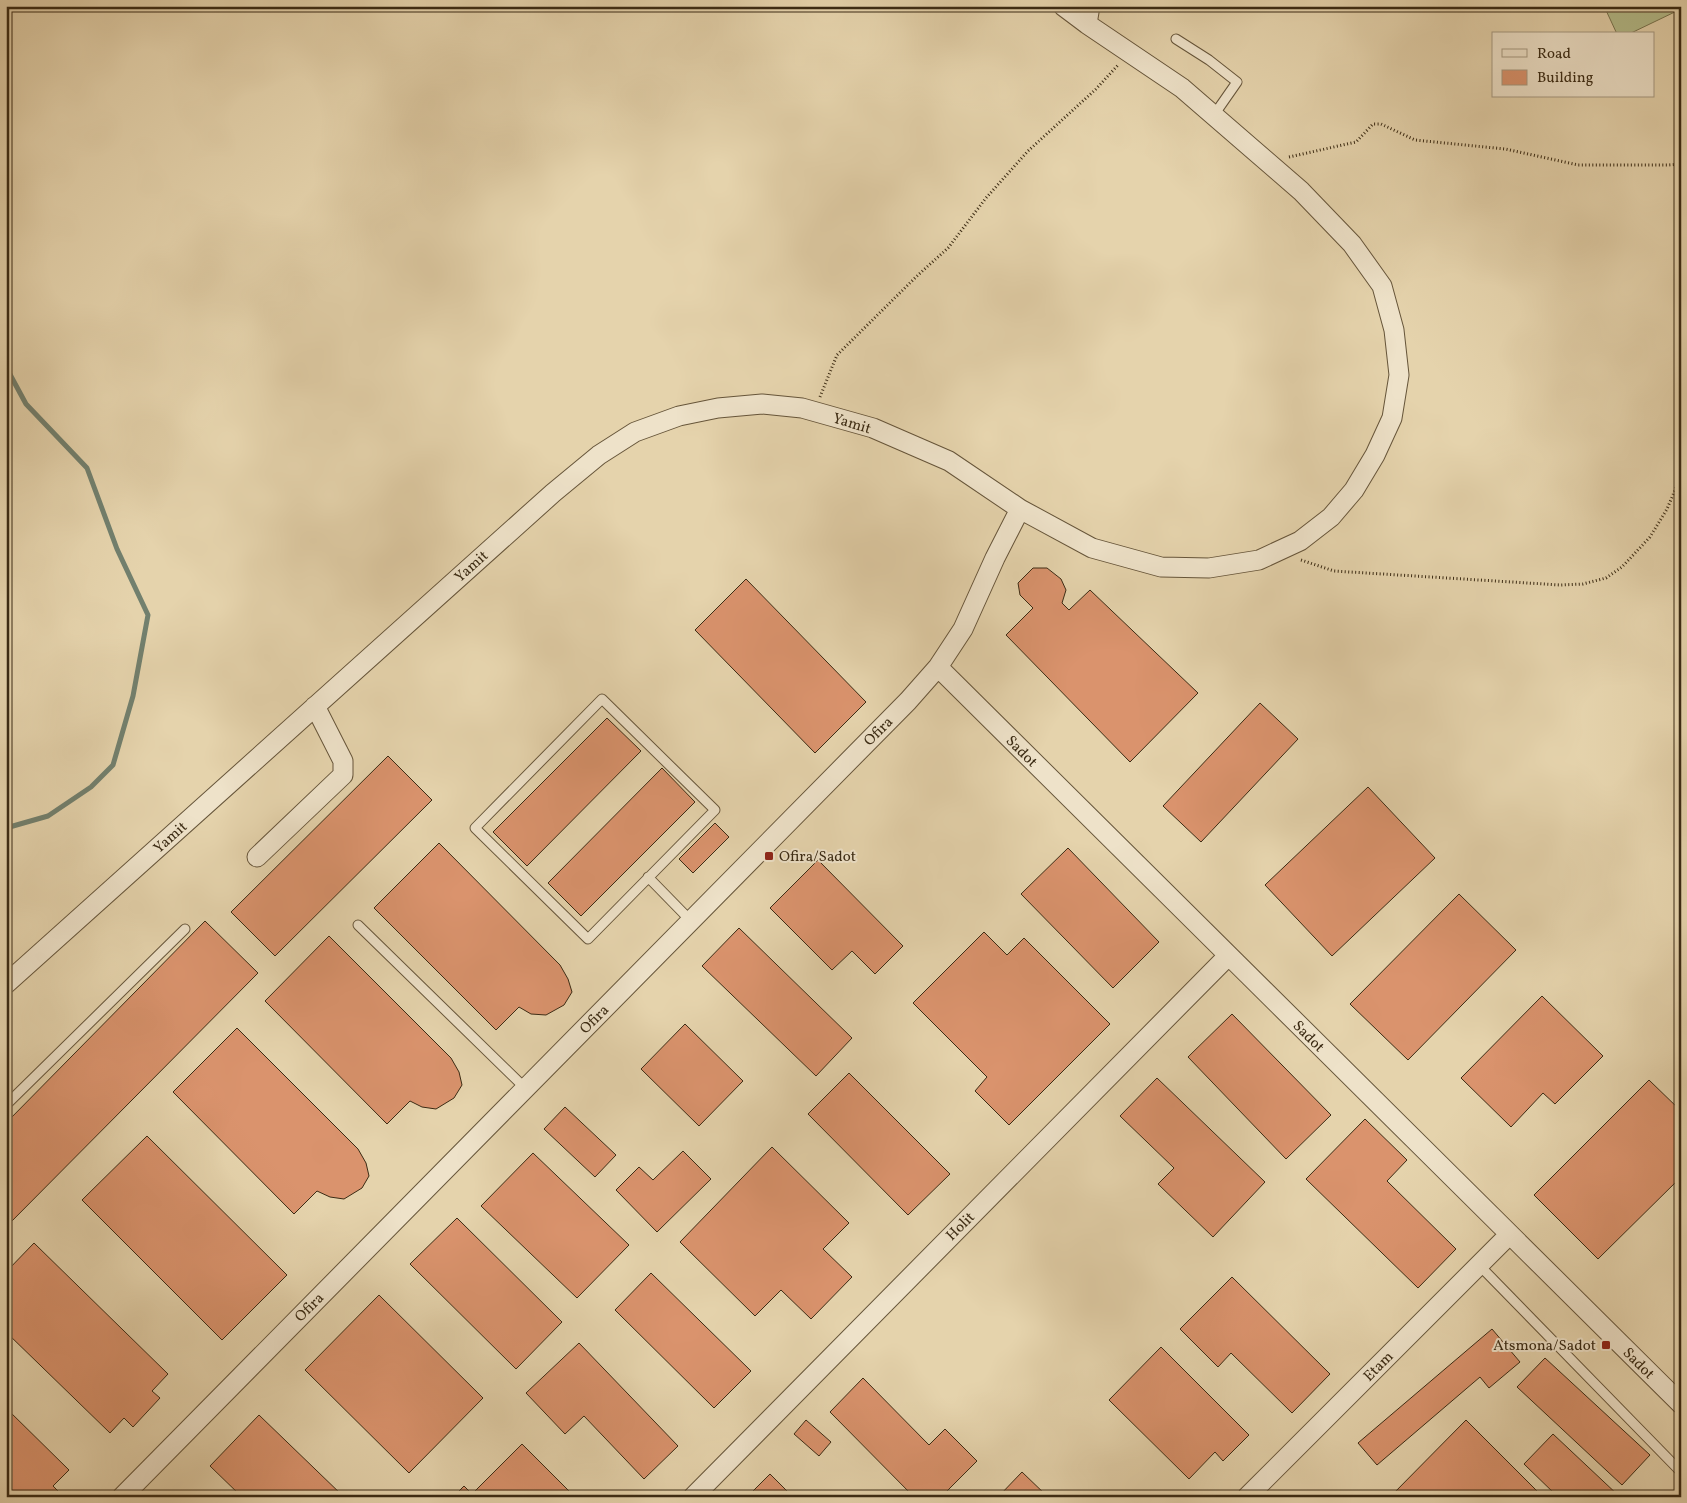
<svg xmlns="http://www.w3.org/2000/svg" width="1687" height="1503" viewBox="0 0 1687 1503" font-family="Vollkorn,serif">
	<style>
		.green { fill: #b4bc8a; stroke: #78744f }
		.lines { fill: none; stroke-linecap: round; stroke-linejoin: round }
		.stream { stroke: #72806e; stroke-width: 5 }
		.building { fill: #da936d; stroke: #3b2b14 }
		.service-casing { stroke: #66553a; stroke-width: 11 }
		.minor-casing { stroke: #66553a; stroke-width: 21 }
		.path { stroke: #3b2b14; stroke-width: 3; stroke-dasharray: 1 2.5; stroke-linecap: butt }
		.service { stroke: #eee2c9; stroke-width: 9 }
		.minor { stroke: #eee2c9; stroke-width: 19 }
		.poi-dot { fill: #8f2418; stroke: #eee2c9; stroke-width: 2 }
		.labels { text-anchor: middle; stroke-width: 4; stroke-linejoin: round; paint-order: stroke }
		.street-label { font-size: 15px; fill: #3b2b14; stroke: #eee2c9 }
		.poi-label { font-size: 15px; fill: #3b2b14; stroke: #eee2c9; text-anchor: start }
	</style>
	<rect width="100%" height="100%" fill="#e5d3ac"/>
	<filter id="stains"><feTurbulence type="fractalNoise" baseFrequency=".004" numOctaves="4"/><feColorMatrix values="0 0 0 0 .2 0 0 0 0 .09 0 0 0 0 .02 0 0 0 .5 -.17"/></filter>
	<radialGradient id="worn" r=".72"><stop offset=".6" stop-color="#630" stop-opacity="0"/><stop offset="1" stop-color="#630" stop-opacity=".3"/></radialGradient>
	<!-- green -->
	<path class="green" d="M1604,6H1681V9L1629,34H1617Z"/>
	<g class="lines">
		<!-- stream -->
		<path class="stream" d="M6,367L26,404L87,468L117,549L148,615L133,696L113,765L91,787L48,816L6,828"/>
	</g>
	<!-- building -->
	<path class="building" d="M1033,568H1047L1061,579L1066,590L1062,603L1069,610L1090,590L1198,693L1130,762L1006,635L1033,608L1020,595L1018,583Z
		M746,579L866,702L815,753L695,630Z
		M1260,703L1298,739L1201,842L1163,806Z
		M607,718L641,751L527,866L493,832Z
		M388,756L432,800L275,956L231,912Z
		M662,768L695,802L581,916L548,883Z
		M1368,787L1435,858L1332,956L1265,885Z
		M715,823L729,837L693,873L679,859Z
		M439,843L560,965L568,979L572,992L564,1005L546,1015L531,1014L519,1007L496,1030L374,908Z
		M1068,848L1159,942L1113,988L1021,894Z
		M818,860L903,946L875,974L852,951L832,970L770,908Z
		M1459,894L1516,950L1408,1060L1350,1004Z
		M205,921L258,973L6,1227V1123Z
		M739,928L852,1038L816,1076L702,966Z
		M984,932L1007,955L1024,938L1110,1024L1009,1125L975,1091L987,1077L913,1003Z
		M329,936L451,1058L459,1072L462,1085L454,1098L436,1109L422,1107L410,1101L387,1124L265,1001Z
		M1542,996L1603,1056L1555,1104L1543,1093L1511,1127L1461,1078Z
		M1232,1014L1331,1115L1286,1159L1188,1057Z
		M685,1024L743,1081L699,1126L641,1069Z
		M237,1028L358,1149L366,1163L369,1176L362,1188L344,1199L330,1197L317,1191L294,1214L173,1092Z
		M849,1073L950,1174L908,1215L808,1114Z
		M1157,1078L1265,1182L1213,1237L1158,1184L1174,1168L1120,1116Z
		M1649,1080L1681,1111V1177L1598,1259L1534,1195Z
		M565,1107L616,1155L595,1177L544,1129Z
		M1365,1119L1407,1160L1387,1181L1456,1249L1418,1288L1306,1179Z
		M147,1136L287,1275L222,1340L82,1200Z
		M772,1147L849,1223L823,1249L852,1277L811,1319L781,1290L755,1316L680,1242Z
		M683,1151L711,1179L657,1232L616,1190L639,1167L653,1180Z
		M533,1153L629,1245L577,1298L481,1206Z
		M457,1218L562,1322L516,1369L410,1264Z
		M34,1243L168,1374L152,1391L160,1398L133,1427L124,1418L110,1433L6,1332V1272Z
		M651,1273L751,1371L714,1408L615,1310Z
		M1232,1277L1330,1374L1292,1413L1231,1353L1218,1367L1180,1329Z
		M379,1295L483,1398L409,1473L305,1370Z
		M1492,1329L1520,1362L1489,1388L1480,1377L1377,1465L1358,1443Z
		M579,1343L678,1446L644,1479L584,1416L565,1434L526,1393Z
		M1161,1347L1249,1435L1223,1461L1215,1452L1189,1479L1109,1400Z
		M1545,1358L1650,1455L1622,1485L1517,1387Z
		M863,1378L929,1445L945,1429L977,1461L941,1497H914L830,1412Z
		M6,1408L69,1470L53,1486L61,1494L58,1497H6Z
		M259,1415L344,1497H242L210,1466Z
		M806,1420L831,1442L819,1456L794,1434Z
		M1466,1420L1543,1497H1390Z
		M1553,1434L1620,1497H1558L1524,1464Z
		M522,1444L575,1497H453L464,1486L472,1494Z
		M1022,1472L1048,1497H998Z
		M770,1474L793,1497H747Z"/>
	<g class="lines">
		<!-- service casing -->
		<g class="service-casing">
			<path id="service" d="M1176,39L1209,60L1237,82L1214,115
				M602,699L715,810L588,939L475,828Z
				M648,877L691,921
				M358,925L525,1088
				M6,1105L185,929
				M1479,1265L1681,1472"/>
		</g>
		<!-- minor casing -->
		<g class="minor-casing">
			<path id="minor" d="M1087,24L1090,6
				M938,667L1681,1404
				M257,857L343,775V761L315,706
				M6,984L553,493L599,455L635,432L679,416L718,408L762,404L802,408L873,428L949,461L1020,509L1092,548L1161,567L1209,568L1259,560L1300,541L1331,517L1354,490L1375,455L1392,418L1399,375L1394,330L1382,286L1352,244L1301,191L1182,88L1087,24L1063,6
				M122,1497L908,701L938,667L963,629L995,558L1020,509
				M693,1497L1228,956
				M1247,1497L1509,1235"/>
		</g>
		<!-- path -->
		<path class="path" d="M1289,157L1356,142L1373,124H1381L1415,140L1505,149L1578,165H1668L1681,164
			M820,397L837,355L918,275L948,248L986,198L1028,151L1096,89L1119,64
			M1301,560L1334,571L1560,585L1583,584L1606,578L1622,567L1650,537L1667,509L1681,476"/>
		<!-- service -->
		<use href="#service" class="service"/>
		<!-- minor -->
		<use href="#minor" class="minor"/>
	</g>
	<!-- markers -->
	<g class="poi-dot">
		<rect x="764" y="851" width="10" height="10" rx="2.5"/>
		<rect x="1601" y="1340" width="10" height="10" rx="2.5"/>
	</g>
	<g class="labels">
		<!-- street labels -->
		<g class="street-label">
			<text transform="translate(852 423) rotate(17)" y="5">Yamit</text>
			<text transform="translate(471 566) rotate(-42)" y="5">Yamit</text>
			<text transform="translate(878 731) rotate(-45)" y="5">Ofira</text>
			<text transform="translate(1022 751) rotate(45)" y="5">Sadot</text>
			<text transform="translate(170 837) rotate(-42)" y="5">Yamit</text>
			<text transform="translate(594 1019) rotate(-45)" y="5">Ofira</text>
			<text transform="translate(1309 1036) rotate(45)" y="5">Sadot</text>
			<text transform="translate(960 1226) rotate(-45)" y="5">Holit</text>
			<text transform="translate(309 1307) rotate(-45)" y="5">Ofira</text>
			<text transform="translate(1639 1363) rotate(45)" y="5">Sadot</text>
			<text transform="translate(1378 1366) rotate(-45)" y="5">Etam</text>
		</g>
		<!-- poi labels -->
		<g class="poi-label">
			<text x="779" y="861">Ofira/Sadot</text>
			<text x="1596" y="1350" text-anchor="end">Atsmona/Sadot</text>
		</g>
	</g>
	<!-- margin -->
	<rect width="1687" height="1503" fill="none" stroke="#e5d3ac" stroke-width="25"/>
	<rect x="8" y="8" width="1672" height="1488" fill="none" stroke="#3b2b14" stroke-width="2.5"/>
	<rect x="12" y="12" width="1662" height="1478" fill="none" stroke="#3b2b14"/>
	<!-- legend -->
	<rect x="1492" y="32" width="162" height="65" fill="#eee2c9" stroke="#a69981"/>
	<rect x="1502" y="49" width="25" height="8" fill="#eee2c9" stroke="#a69981"/>
	<text x="1537" y="58" font-size="15" fill="#3b2b14">Road</text>
	<rect x="1502" y="70" width="25" height="15" fill="#da936d" stroke="#a69981"/>
	<text x="1537" y="82" font-size="15" fill="#3b2b14">Building</text>
	<rect width="100%" height="100%" filter="url(#stains)"/>
	<rect width="100%" height="100%" fill="url(#worn)"/>
</svg>
